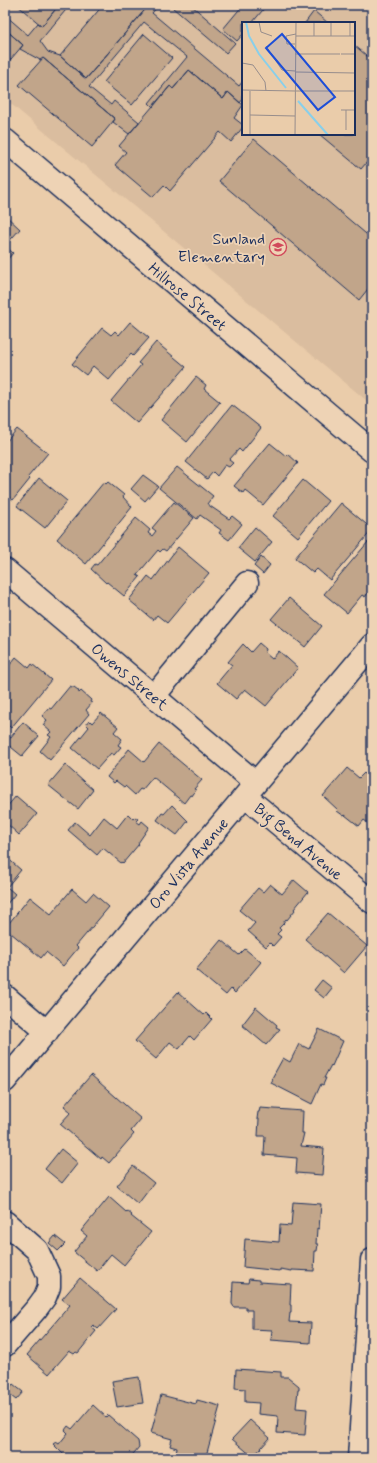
<svg xmlns="http://www.w3.org/2000/svg" width="377" height="1463" viewBox="0 0 377 1463" font-family="Mynerve,sans-serif">
	<style>
		.built { fill: #dabd9f; fill-rule: evenodd }
		.building { fill: #c1a58a; stroke: #1b2f5e }
		.lines { fill: none; stroke-linecap: round; stroke-linejoin: round }
		.minor-casing { stroke: #1b2f5e; stroke-width: 25 }
		.minor { stroke: #eed3b5; stroke-width: 22 }
		.labels { text-anchor: middle; stroke-width: 3.5; stroke-linejoin: round; paint-order: stroke }
		.poi-label { font-size: 16px; fill: #1b2f5e; stroke: #eed3b5; text-anchor: end }
		.street-label { font-size: 16px; fill: #1b2f5e; stroke: #eed3b5 }
		.inset-river { fill: none; stroke: #89cfea; stroke-width: 2 }
		.inset-road { fill: none; stroke: #978d8c; stroke-width: 1 }
		.view { fill: #1d4ed8; fill-opacity: 0.15; stroke: #1d4ed8; stroke-width: 2 }
		.inset-edge { fill: none; stroke: #1b2f5e; stroke-width: 2 }
	</style>
	<rect width="100%" height="100%" fill="#eaccaa"/>
	<filter id="ink" filterUnits="userSpaceOnUse"><feTurbulence type="fractalNoise" baseFrequency=".025" numOctaves="2"/><feDisplacementMap in="SourceGraphic" scale="8" xChannelSelector="R" yChannelSelector="G"/><feConvolveMatrix kernelMatrix="1 2 1 2 8 2 1 2 1" color-interpolation-filters="sRGB"/></filter>
	<g filter="url(#ink)">
		<!-- built -->
		<path class="built" d="M5,5H372V405L5,99ZM243,23H354V134H243Z"/>
		<!-- building -->
		<path class="building" d="M17,5H59L42,26Z
			M59,5H70L40,41L48,52L60,56L86,79L149,5H159L152,13L239,86L243,81V99L240,103L228,92L223,99L189,70L173,89L170,86L153,107L149,103L187,57L144,22L89,87L111,105L114,101L139,122L129,134L113,122L115,119L43,58L40,60L20,49L23,45L5,29V15L28,35L38,23L42,26Z
			M103,5H149L86,79L60,56Z
			M175,5H191L235,43L226,53L173,8Z
			M243,5H267L252,23H243V34L237,41L223,29Z
			M314,11L328,23H305Z
			M5,29L23,45L5,66Z
			M144,34L172,58L132,105L104,82Z
			M354,45L372,60V156L361,169L319,134H354Z
			M43,58L115,119L92,147L19,85Z
			M189,70L223,99L228,92L243,105L234,118L243,125V127L231,142L220,132L170,191L164,185L153,197L115,165L126,152L119,146L170,86L173,89Z
			M254,139L372,239V284L359,300L219,181Z
			M5,215L20,229L5,246L13,253L5,262Z
			M130,322L149,338L133,356L131,354L109,380L93,366L86,375L72,364L102,328L111,335L115,331L119,335Z
			M156,342L186,367L137,423L111,401L141,365L138,363Z
			M196,377L206,385L204,389L220,402L187,442L161,420Z
			M232,405L261,428L242,452L239,449L229,460L233,463L229,467L225,465L217,476L213,472L207,479L186,462Z
			M17,429L48,453L28,477L30,479L13,500L5,494V443Z
			M270,443L286,456L288,454L298,463L263,505L245,490L243,493L234,486Z
			M177,467L213,496L207,504L229,519L232,516L242,524L229,540L219,533L221,530L200,515L197,519L159,488Z
			M143,475L158,486L145,501L131,489Z
			M39,478L67,501L45,528L17,506Z
			M303,480L328,501L298,537L273,516Z
			M104,482L106,484L108,482L124,495L123,497L132,507L86,564L57,539Z
			M174,502L194,518L166,551L163,549L160,552L158,550L137,575L140,577L124,596L107,582L106,583L91,569L95,564L97,565L136,518L150,530L148,533L152,536L156,531L152,528Z
			M341,503L372,529V530L330,580L317,569L313,573L295,558Z
			M255,527L272,542L255,562L238,548Z
			M372,541V588L365,597L362,595L347,613L324,594L368,542L370,544Z
			M178,547L209,573L167,623L157,615L153,620L129,600L148,576L153,580Z
			M261,557L270,565L263,574L254,566Z
			M289,598L322,626L305,647L271,619Z
			M259,643L266,649L265,653L272,659L279,651L298,668L266,706L245,689L236,699L217,683L232,665L228,662L243,644L251,652Z
			M16,657L29,668L32,664L51,680L11,728L5,722V694L10,688L5,683V671Z
			M70,686L72,687H74L78,690L79,693L81,691L91,700L90,702L92,703L86,710L89,714L50,760L40,751L51,737L48,735L51,732L43,725L47,720L42,716L49,708L51,709Z
			M101,713L118,727L114,732L122,739L118,745L121,747L114,755L111,753L97,769L72,748L89,727L86,724L89,720L92,723Z
			M23,722L39,736L22,756L6,743Z
			M159,744L202,780L194,789L196,790L192,796L190,795L184,803L153,777L142,790L140,789L135,795L125,786L124,787L116,781L114,783L107,777L129,749L144,762Z
			M65,765L93,790L78,809L48,785Z
			M347,768L359,778L364,773L372,780L367,786L372,790V826L364,820L359,826L345,815L344,816L337,811L338,810L323,796Z
			M16,796L37,814L19,835L5,822V809Z
			M172,805L188,821L177,835L157,820L162,813L164,814Z
			M128,814L133,819L135,817L138,819L136,821L140,824L142,821L149,827L138,843L139,844L123,863L122,862L121,863L103,848L97,855L68,830L75,822L90,835L104,817L117,828Z
			M5,856L21,870L7,887L15,894L6,905L5,904Z
			M294,880L308,892L294,909L295,910L287,920L286,919L283,923H284L279,928L281,930L277,934L281,937L273,946L270,943L266,947L248,931L255,923L239,910L258,888L263,892L270,884L282,894Z
			M72,889L86,901L93,893L109,907L76,946L78,948L63,966L46,952L41,958L5,928L30,897L51,914Z
			M328,913L367,946L344,973L305,939Z
			M221,940L239,955L245,949L261,962L235,993L231,989L226,995L196,970Z
			M322,980L332,988L324,998L314,990Z
			M178,992L204,1015L206,1013L212,1019L194,1040L190,1036L179,1049L170,1042L156,1059L135,1041Z
			M256,1007L277,1025L276,1027L280,1029L266,1045L242,1025Z
			M319,1029L343,1041L332,1066L331,1065L324,1078H326L323,1085L321,1084L312,1104L271,1083L273,1079L272,1078L283,1058L290,1062L299,1044L309,1049Z
			M91,1075L141,1119L131,1131L134,1134L109,1163L102,1157L101,1159L60,1124L71,1112L64,1106Z
			M260,1108L303,1111L302,1133H304L301,1146L324,1148L322,1175L296,1173L297,1158L264,1155L265,1136H258L259,1119H257L258,1112H259Z
			M61,1149L78,1163L62,1183L45,1169Z
			M133,1166L154,1183L138,1204L117,1186Z
			M109,1197L126,1212L127,1211L132,1215L131,1216L151,1232L124,1265L111,1254L97,1271L74,1252L87,1236L81,1231Z
			M293,1202L321,1204L319,1229L317,1228L316,1244H318L317,1251H315L314,1271L292,1270V1271L280,1269V1271L243,1267L245,1239L279,1242L280,1225L291,1226Z
			M55,1236L65,1244L58,1251L49,1243Z
			M80,1278L116,1309L98,1329L93,1325L91,1327L96,1331L78,1353L76,1352L74,1354L69,1351L49,1374L27,1355L70,1305L62,1299Z
			M249,1279L259,1280V1282L291,1284L290,1305H291V1313H290L289,1322L311,1323L310,1343L271,1340L272,1330L252,1329V1310H246V1307H234L232,1304L233,1282L248,1283Z
			M236,1369L281,1372V1377H288L299,1386V1390H298L296,1408L307,1409L305,1435L277,1433L278,1416L258,1414L259,1403L245,1402V1389L235,1388Z
			M139,1377L143,1403L117,1407L112,1381Z
			M13,1384L23,1392L16,1400L6,1392Z
			M161,1395L196,1404L197,1400L220,1406L206,1456L210,1457L209,1458H175L177,1448L170,1446L172,1439L151,1433Z
			M93,1405L106,1417L108,1415L138,1441L139,1447L130,1458H67L53,1444L56,1442L59,1444L68,1433L65,1430L68,1426L72,1429Z
			M250,1420L270,1438L253,1457L232,1439Z"/>
		<g class="lines">
			<!-- minor casing -->
			<g class="minor-casing">
				<path id="minor" d="M5,140L372,451
					M5,570L256,783
					M154,696L247,583
					M245,796L372,902
					M5,996L47,1032
					M5,1081L372,645
					M5,1222L37,1250L49,1276V1287L45,1297L37,1308L5,1345
					M359,1458L372,1260"/>
			</g>
			<!-- minor -->
			<use href="#minor" class="minor"/>
		</g>
	</g>
	<!-- icons -->
	<defs>
		<g id="school-ring" transform="scale(0.9)"><circle r="9.5" fill="#eed3b5" stroke="#d1495b" stroke-width="1.5"/><path d="M0-5L7-2L0 1L-7-2ZM-4 1L0 2.5L4 1V4Q0 6-4 4Z" fill="#d1495b"/></g>
	</defs>
	<g fill-rule="evenodd">
		<use href="#school-ring" x="278" y="247"/>
	</g>
	<g class="labels">
		<!-- poi labels -->
		<g class="poi-label">
			<text x="265" y="244">Sunland<tspan x="265" dy="18">Elementary</tspan></text>
		</g>
		<!-- street labels -->
		<g class="street-label">
			<text transform="translate(188 296) rotate(40)" y="6">Hillrose Street</text>
			<text transform="translate(130 676) rotate(40)" y="6">Owens Street</text>
			<text transform="translate(299 841) rotate(40)" y="6">Big Bend Avenue</text>
			<text transform="translate(188 863) rotate(-50)" y="6">Oro Vista Avenue</text>
		</g>
	</g>
	<!-- overview -->
	<g transform="translate(242 22)">
		<rect width="113" height="113" fill="#eaccaa"/>
		<path class="inset-river" d="M4,0L7,14L17,32L44,66M56,79L86,113"/>
		<path class="inset-road" d="M17,0L19,10L30,14M108,0V14M54,14H113M72,14V0M89,14V0M53,22H45L44,14L54,12M24,24L40,48L53,49M53,32H98M99,32H113M0,41L11,43L23,60L24,69M54,50L113,51M0,68L53,69M54,69H113M99,88H113M8,93L53,94M104,108V88M8,113V69M53,113L54,0"/>
		<path class="view" d="M40,12L93,75L76,88L24,26Z"/>
		<rect width="113" height="113" class="inset-edge"/>
	</g>
	<!-- margin -->
	<rect width="377" height="1463" fill="none" stroke="#eed3b5" stroke-width="20"/>
	<rect x="10" y="10" width="357" height="1443" fill="none" stroke="#1b2f5e" stroke-width="1.5" filter="url(#ink)"/>
</svg>
